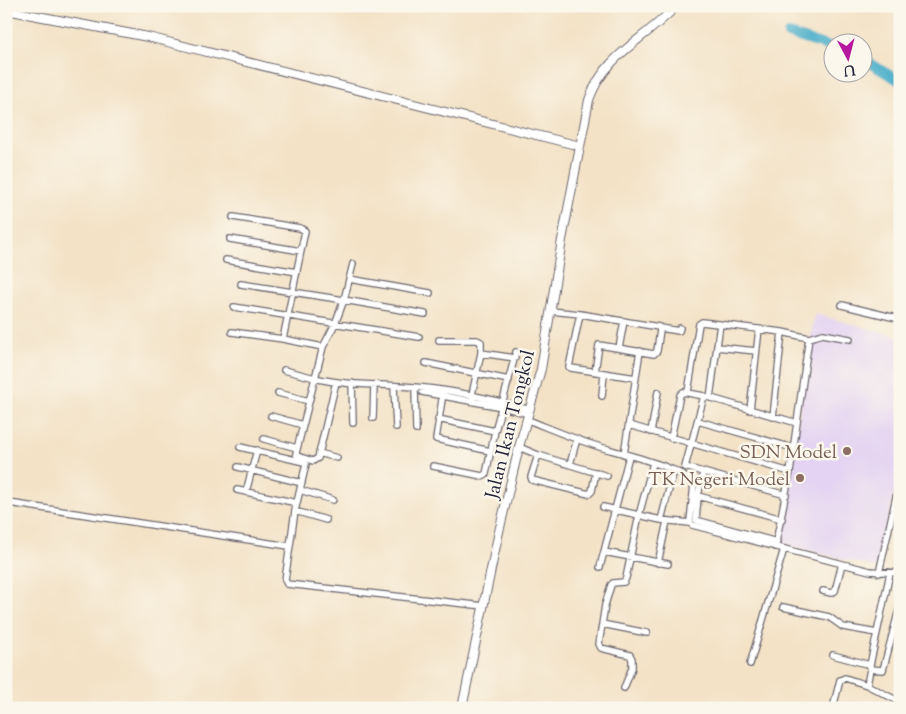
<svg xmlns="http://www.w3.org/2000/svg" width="906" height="714" viewBox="0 0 906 714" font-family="'Sorts Mill Goudy',serif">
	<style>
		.built { fill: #e4d3f2 }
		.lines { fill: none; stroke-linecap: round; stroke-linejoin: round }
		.river { stroke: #4aaec9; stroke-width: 10 }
		.street-casing { stroke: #6b656c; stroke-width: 8 }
		.secondary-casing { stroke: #6b656c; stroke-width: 10 }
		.street { stroke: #fff; stroke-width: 5.5 }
		.secondary { stroke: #fff; stroke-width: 8 }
		.education-dot { fill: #8d6e63; stroke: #fbf7ec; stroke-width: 2 }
		.labels { text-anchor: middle; stroke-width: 5; stroke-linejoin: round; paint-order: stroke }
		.street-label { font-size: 19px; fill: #22223b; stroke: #fbf7ec }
		.education-label { font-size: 19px; fill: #785e54; stroke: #fbf7ec; text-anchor: end }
	</style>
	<rect width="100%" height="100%" fill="#fbf7ec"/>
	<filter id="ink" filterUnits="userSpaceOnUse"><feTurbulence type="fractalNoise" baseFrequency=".02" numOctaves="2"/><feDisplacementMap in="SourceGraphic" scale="10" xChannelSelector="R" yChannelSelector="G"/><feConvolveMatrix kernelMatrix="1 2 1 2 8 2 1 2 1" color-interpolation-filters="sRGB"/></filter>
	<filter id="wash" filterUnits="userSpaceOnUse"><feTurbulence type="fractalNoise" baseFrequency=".0096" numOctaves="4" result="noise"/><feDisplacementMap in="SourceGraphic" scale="20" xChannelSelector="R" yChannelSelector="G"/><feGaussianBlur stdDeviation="1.12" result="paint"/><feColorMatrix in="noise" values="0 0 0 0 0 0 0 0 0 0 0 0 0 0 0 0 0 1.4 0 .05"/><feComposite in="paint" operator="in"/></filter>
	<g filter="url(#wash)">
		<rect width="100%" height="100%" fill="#f3e2c6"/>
		<!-- built -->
		<path class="built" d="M815,314L900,337V462L878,568L780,543L790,481L810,340Z"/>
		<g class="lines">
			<!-- river -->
			<path class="river" d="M788,34L834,48
				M864,60L900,81"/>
		</g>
	</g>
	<g filter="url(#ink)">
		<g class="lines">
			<!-- street casing -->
			<g class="street-casing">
				<path id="street" d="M233,217L300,228L305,231L283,339
					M230,239L301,251
					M226,260L297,272
					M353,264L344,300L425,314
					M349,279L430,293
					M241,284L344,300L335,324L323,347
					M842,305L900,319
					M234,307L419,337
					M551,311L580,314
					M660,328L679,331L680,328
					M232,332L283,339L323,347L315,378L284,370
					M439,340H477L481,342V353L471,399
					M717,347L756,351
					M619,348L624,321
					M481,353L515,358
					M426,363L509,380
					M595,372L599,345L654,354L657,351L660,330L659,327L580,314L569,367L571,368L636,378
					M336,382L318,458L313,461L297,456L296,453L315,378C347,386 381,384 414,387C453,390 493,399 530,410
					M352,383L353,423
					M394,387L396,427
					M415,387L416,430
					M422,392L502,407L529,414
					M688,392L698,330L699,324L702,322L782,332L809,338L823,334L850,339
					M278,393L309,401
					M443,393L436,439L490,451
					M602,396L604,374
					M704,396L685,467L786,495
					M710,398L720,324
					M750,410L759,329
					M271,416L303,425
					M773,417L782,332
					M373,418L374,385
					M438,419L495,431
					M528,420C551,429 574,439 597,446C616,452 687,468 694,485L690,521L692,525L870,571L900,573
					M698,421L793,448
					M629,425L790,472
					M651,432L658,392
					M671,438L680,395L683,392L704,396L797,423
					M264,439L297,448
					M240,447L304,462L306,464L295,511L285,580L287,584L484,606
					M519,447L538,455L607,476
					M319,453L337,458
					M624,454L640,351
					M538,455L531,477L532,480L589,494L592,491L596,472
					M570,464L577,439
					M433,466L482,476L486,474L495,431L516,352
					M238,467L302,483
					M703,472L698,496L696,520L777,542
					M237,490L297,503
					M300,490L333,500
					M246,492L257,450
					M698,496L782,519
					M9,503L289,546
					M603,507L661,520L690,523
					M295,511L326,520
					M661,520L674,470
					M775,547L790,472L809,338
					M604,552L668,564
					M658,563L667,521
					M600,567L629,456
					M879,573L900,479
					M823,591L831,593L835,591L842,564
					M783,607L829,617L843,627L877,633
					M602,624L647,633
					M833,655L870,665V669L883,670L900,606
					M750,664L784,549
					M870,665L890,573
					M867,685L870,669
					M624,688L632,668V659L630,655L601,648L599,644L605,605L611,585L613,583L624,582L626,578L639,515L653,463
					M833,708L840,680L845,678L867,685L900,702"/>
			</g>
			<!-- secondary casing -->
			<g class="secondary-casing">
				<path id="secondary" d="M6,10L148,37L580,146
					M462,708L498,536L519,447L541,369L562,240L589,100C604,55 646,39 676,6"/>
			</g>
			<!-- street -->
			<use href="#street" class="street"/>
			<!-- secondary -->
			<use href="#secondary" class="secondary"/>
		</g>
	</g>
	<!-- markers -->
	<g class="education-dot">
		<circle cx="847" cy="451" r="5"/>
		<circle cx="800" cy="478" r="5"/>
	</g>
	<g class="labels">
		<!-- street labels -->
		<g class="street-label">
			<text transform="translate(509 424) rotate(-76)" y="7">Jalan Ikan Tongkol</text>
		</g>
		<!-- education labels -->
		<g class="education-label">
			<text x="837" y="458">SDN Model</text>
			<text x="790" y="485">TK Negeri Model</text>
		</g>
	</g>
	<!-- margin -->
	<rect width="906" height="714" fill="none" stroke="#fbf7ec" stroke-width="25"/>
	<!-- north arrow -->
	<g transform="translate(848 58) rotate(173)"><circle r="24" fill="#fbf7ec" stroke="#a4a2a5"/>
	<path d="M0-4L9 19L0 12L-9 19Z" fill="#b5179e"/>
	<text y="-8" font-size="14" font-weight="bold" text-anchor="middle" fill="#22223b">U</text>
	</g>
</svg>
